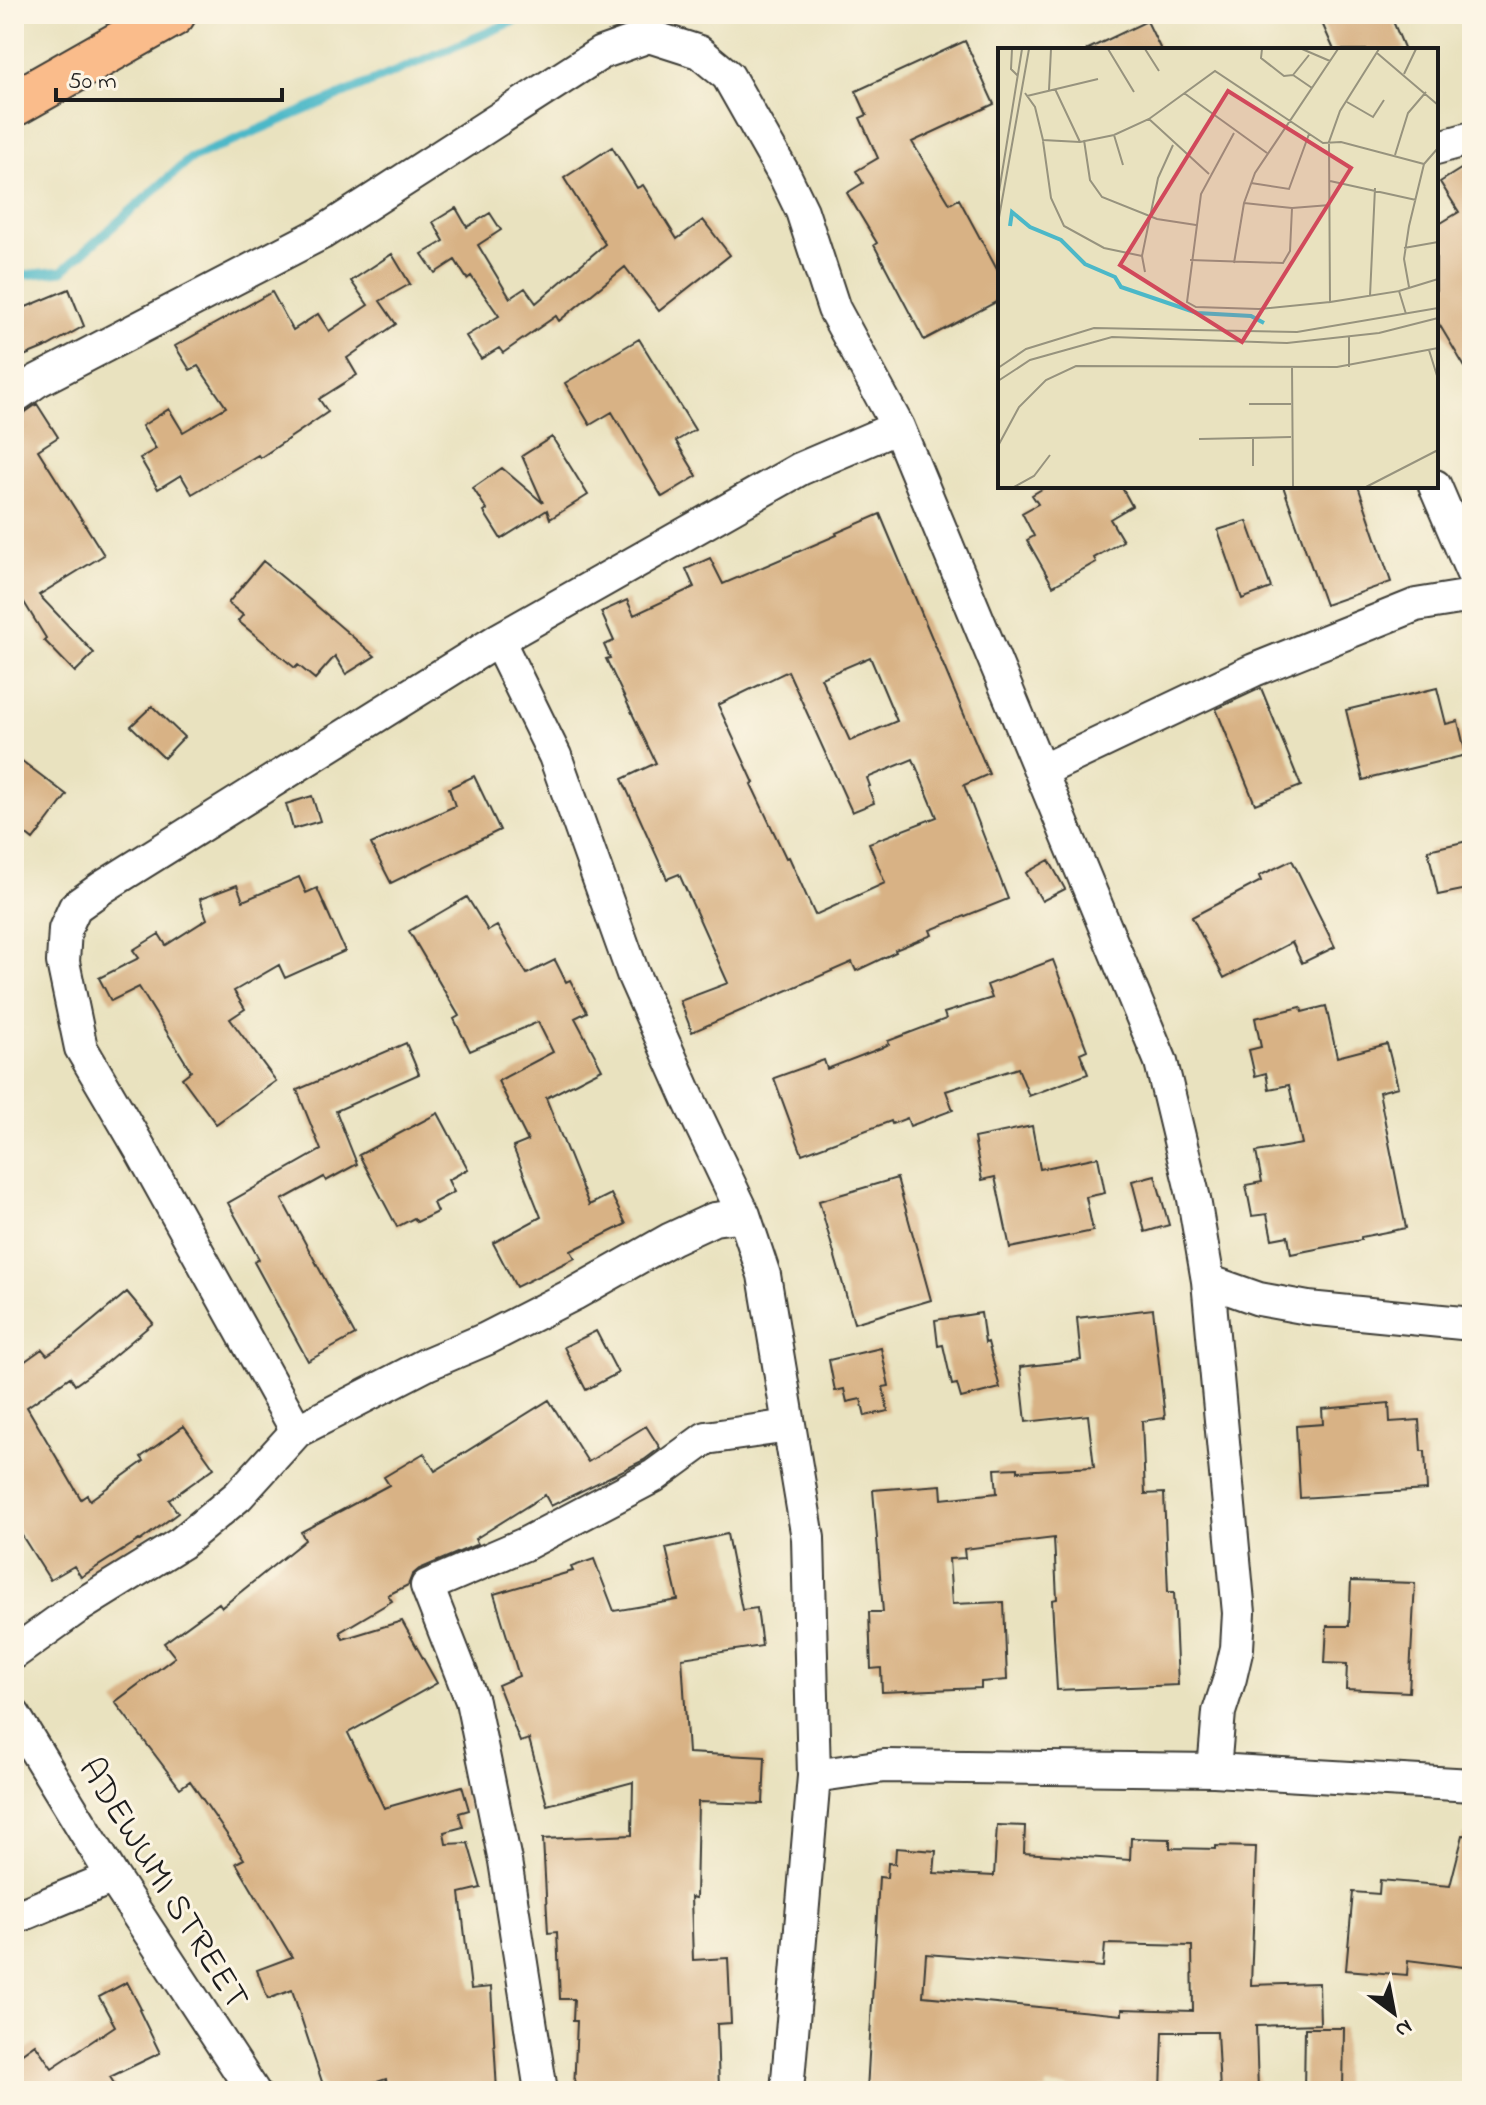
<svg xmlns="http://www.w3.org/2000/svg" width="1486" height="2105" viewBox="0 0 1486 2105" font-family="'Indie Flower',sans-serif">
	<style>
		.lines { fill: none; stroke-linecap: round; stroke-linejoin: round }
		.stream { stroke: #4cb8c8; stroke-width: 9 }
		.building { fill: #d8b285; fill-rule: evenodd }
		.street-casing { stroke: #3b3a34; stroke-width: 36 }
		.highway-casing { stroke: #3b3a34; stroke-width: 48 }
		.street { stroke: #fff; stroke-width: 32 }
		.highway { stroke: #fabc8b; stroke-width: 44 }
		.labels { text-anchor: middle; stroke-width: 6; stroke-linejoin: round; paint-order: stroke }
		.street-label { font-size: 36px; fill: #1c1c1c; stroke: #fcf5e5 }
		.inset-river { fill: none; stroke: #4cb8c8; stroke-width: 4 }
		.inset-road { fill: none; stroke: #97937e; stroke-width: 2 }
		.view { fill: #d1495b; fill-opacity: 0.15; stroke: #d1495b; stroke-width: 4 }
		.inset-edge { fill: none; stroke: #1c1c1c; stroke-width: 4 }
	</style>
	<rect width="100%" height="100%" fill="#fcf5e5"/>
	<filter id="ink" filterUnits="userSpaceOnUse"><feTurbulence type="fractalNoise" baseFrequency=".0125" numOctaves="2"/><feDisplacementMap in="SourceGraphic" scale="16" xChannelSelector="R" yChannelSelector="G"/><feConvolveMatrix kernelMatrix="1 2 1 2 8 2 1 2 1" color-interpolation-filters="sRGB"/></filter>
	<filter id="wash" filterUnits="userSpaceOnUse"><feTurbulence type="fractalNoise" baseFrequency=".006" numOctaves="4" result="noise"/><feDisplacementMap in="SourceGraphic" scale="32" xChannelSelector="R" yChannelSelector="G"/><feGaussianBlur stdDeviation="1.8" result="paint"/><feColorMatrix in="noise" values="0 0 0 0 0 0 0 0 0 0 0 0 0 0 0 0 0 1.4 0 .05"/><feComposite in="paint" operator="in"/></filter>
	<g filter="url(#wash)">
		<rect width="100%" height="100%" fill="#e9e2bf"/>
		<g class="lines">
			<!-- stream -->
			<path class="stream" d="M14,276L62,271L190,159L531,14"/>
		</g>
		<g id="blocks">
			<!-- building -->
			<path class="building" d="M1318,14H1390L1405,50H1334Z
				M1147,21L1161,50H1086Z
				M965,41L994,104L912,142L950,204L959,199L1000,275V300L924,340L874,245L877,243L847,193L863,183L856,171L878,158L860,118L867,115L856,91Z
				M612,147L637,188L643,185L677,239L703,220L730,255L659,311L625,267L559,321L556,316L503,353L499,348L481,359L466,336L499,316L471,276L467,279L455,260L435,273L422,254L444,241L433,222L456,208L467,227L490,213L501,230L478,245L510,298L525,288L536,303L605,244L564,178Z
				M1472,162V379L1436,319V226L1459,212L1440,182Z
				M392,254L410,284L380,301L396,324L347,358L357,375L319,399L328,412L260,458L258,455L192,494L181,475L158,489L140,458L156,449L142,426L169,409L183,432L226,407L198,366L190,370L175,346L272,292L293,330L318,314L329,331L368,305L351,281Z
				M69,289L84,326L48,346L14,360V312Z
				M639,339L695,430L676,441L697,476L662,497L612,412L590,425L565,383Z
				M37,404L58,437L38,450L104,555L39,595L94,653L75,672L44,640L46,638L14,586V416L24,413Z
				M552,437L588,495L550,519L547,510L501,539L484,512L487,510L473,488L502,468L543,503L522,456Z
				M1047,486H1121L1132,506L1110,519L1123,541L1094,558L1096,562L1053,586L1027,540L1034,536L1022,513L1038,504L1032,495Z
				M1283,486H1358L1391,582L1325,605Z
				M880,514L989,774L964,785L1008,899L930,930L932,935L895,950L896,952L856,971L852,962L692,1032L680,1001L728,983L679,874L667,879L622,779L656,763L606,659L610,658L604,645L614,641L601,612L627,600L634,615L694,587L686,569L710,558L723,584L837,535L836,533ZM870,657L897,721L850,741L821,678ZM788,671L852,812L874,803L868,787L870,786L867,778L913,759L937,817L869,843L885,883L815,915L789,857L786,858L751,784L754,783L718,705Z
				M1247,521L1271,588L1242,599L1218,530Z
				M263,561L304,595L375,656L346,674L335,656L315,679L298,665L295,668L238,621L243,615L228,603Z
				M1261,688L1301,786L1255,804L1216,709Z
				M1437,688L1446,724L1458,721L1466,755L1363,780L1346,710Z
				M152,706L184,737L164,758L131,726Z
				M14,755L67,795L33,840L14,825Z
				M474,776L500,830L391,883L371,844L455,806L449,788Z
				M312,796L320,821L293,829L286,804Z
				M1472,840V888L1438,895L1428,850Z
				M1049,860L1065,889L1042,901L1026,873Z
				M1292,860L1335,947L1302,963L1292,942L1224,978L1192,917L1261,881L1259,876Z
				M299,877L306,893L317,888L345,951L285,978L279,965L234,991L245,1009L230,1019L276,1081L216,1124L182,1078L191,1071L139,987L111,1001L99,978L139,958L133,950L159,934L166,945L207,919L200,899L237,885L243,901Z
				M467,897L488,931L497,926L527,974L555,960L566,982L570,980L587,1012L575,1018L602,1069L546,1098L589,1205L611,1194L626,1224L571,1251L575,1258L516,1287L493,1243L541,1217L513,1147L528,1141L498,1081L553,1052L538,1022L470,1051L454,1019L459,1016L409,931Z
				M1053,960L1087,1050L1080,1053L1088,1074L1029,1096L1018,1068L946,1091L953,1110L910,1126L907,1118L892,1124L891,1121L802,1154L774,1078L824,1060L827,1069L881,1048L889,1044L888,1041L946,1019L944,1013L992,998L987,985Z
				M1326,1006L1337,1057L1387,1044L1398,1087L1379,1092L1406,1228L1361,1237V1240L1291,1254L1288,1236L1272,1239L1267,1214L1252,1216L1246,1185L1262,1182L1256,1152L1302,1144L1289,1085L1269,1089L1266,1073L1255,1076L1249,1050L1261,1047L1255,1018L1301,1007L1302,1012Z
				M406,1043L419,1074L336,1111L357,1164L326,1181L324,1177L282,1200L355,1335L308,1361L254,1262L259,1259L228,1203L321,1150L297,1090Z
				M438,1113L468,1169L448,1180L454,1192L433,1203L437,1212L417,1222L414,1218L397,1227L359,1155Z
				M1032,1126L1040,1169L1098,1157L1105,1193L1086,1197L1093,1231L1010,1248L995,1177L982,1180L974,1138Z
				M1155,1175L1169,1225L1145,1232L1132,1181Z
				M897,1178L931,1300L854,1323L819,1201Z
				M127,1292L153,1323L103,1365L75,1385L70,1377L27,1407L81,1499L87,1495L90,1500L144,1461L141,1457L184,1426L214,1468L169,1500L178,1513L140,1541L139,1540L81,1577L74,1566L50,1580L14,1523V1369L42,1349L47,1355L71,1339Z
				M1153,1309L1165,1418L1142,1421L1145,1494L1164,1493L1168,1592H1174L1178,1685L1057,1690L1052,1600L1057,1599L1054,1538L964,1549L965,1558L949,1559L952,1604L1004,1602L1007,1680L981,1682V1688L882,1692L881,1668L871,1669L869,1612H883L873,1490L941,1485L942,1499L997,1493L995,1469L1018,1468V1471L1094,1467L1088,1415L1026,1422L1020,1367L1081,1360L1077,1318Z
				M981,1313L985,1343L988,1342L1000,1388L961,1398L957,1384L952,1385L943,1345L938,1346L935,1320Z
				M596,1331L618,1373L586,1390L564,1347Z
				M881,1348L889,1386L883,1387L888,1411L865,1416L861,1399L847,1402L844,1389L835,1391L829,1360Z
				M549,1400L588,1462L646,1426L660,1448L644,1460L551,1506L545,1495L475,1539L478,1544L419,1569L412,1575L408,1585L388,1595L392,1601L340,1632L343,1639L402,1621L437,1683L348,1733L384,1808L462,1786L469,1810L459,1813L463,1827L444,1832L446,1844L468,1843L481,1888L460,1893L471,1989L491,1987L497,2091H388L386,2079L349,2091H325L292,1990L268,1999L257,1970L292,1957L236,1863L244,1859L190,1781L180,1788L115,1702L175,1657L164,1643L219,1603L222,1607L305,1540L301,1532L389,1485L384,1477L424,1453L435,1471Z
				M1389,1403L1390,1422L1419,1420L1421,1451H1425L1427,1490L1300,1498L1296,1426L1323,1424L1322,1409Z
				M727,1534L742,1610L757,1608L762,1646L682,1658L688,1753L765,1757L763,1804L698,1802L696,1898L691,1897L693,1960L728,1958L731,2023L717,2024L719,2091H574L577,2021H573L574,1999H560L557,1932L548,1933L543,1839L632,1835L633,1782L547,1805L529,1739L520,1742L498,1685L519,1676L494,1594L573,1571L571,1567L594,1559L614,1611L678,1600L666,1548Z
				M1351,1581L1415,1583L1409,1692L1346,1689L1347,1664L1325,1663L1327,1626H1349Z
				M997,1825L1025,1826L1024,1853L1130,1860L1131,1838L1170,1839V1848L1216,1849V1846L1256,1847L1251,1985L1319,1983L1320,2024L1256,2026L1258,2091H1220L1217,2032H1163L1161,2091H1104L1046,2086V2091H867L879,1877L887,1878L888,1863L895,1864L896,1848L936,1851L934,1873L994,1876ZM1105,1944L1192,1946L1193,2011L1122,2009V2015L923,1996L926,1954L1103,1967Z
				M1463,1835L1472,1836V1968L1408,1960L1407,1975L1346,1970L1353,1892L1379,1894L1380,1880L1450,1886Z
				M127,1982L141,2009L139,2010L160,2053L110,2077L119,2091H14V2059L35,2044L52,2068L115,2026L99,1997Z
				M1305,2028H1344L1343,2091H1304Z"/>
		</g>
	</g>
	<g filter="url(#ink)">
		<use href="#blocks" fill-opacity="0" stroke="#3b3a34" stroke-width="2"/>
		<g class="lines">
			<!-- street casing -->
			<g class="street-casing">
				<path id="street" d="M1436,148L1472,138
					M14,397L37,381L322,233L601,53L649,36L699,52L728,76L786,178L802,211L834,309L898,427L1161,1062L1194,1199L1208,1281L1239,1613L1237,1648L1230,1678L1219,1712L1214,1770
					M1435,486L1472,572
					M498,640L555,756L633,974L689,1100L744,1215L764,1275L808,1538L814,1776L787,2091
					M1041,771L1254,670L1416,605L1472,596
					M1208,1281L1259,1299L1308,1308L1472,1324
					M297,1431L142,1152L81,1048L63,962L65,929L75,907L103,887L498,640L800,469L898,427
					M14,1653L78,1607L181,1543L238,1496L297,1431L427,1364L486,1339L574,1294L671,1239L714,1219L744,1215
					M14,1715L113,1877L253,2091
					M814,1776L884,1766L1214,1770L1472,1785
					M14,1918L113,1877
					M541,2091L505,1861L472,1701L427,1586L525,1544L654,1476L706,1438L789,1426"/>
			</g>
			<!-- highway casing -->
			<g class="highway-casing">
				<path id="highway" d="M14,104L173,14"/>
			</g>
			<!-- street -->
			<use href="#street" class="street"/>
			<!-- highway -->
			<use href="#highway" class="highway"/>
		</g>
	</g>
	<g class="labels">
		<!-- street labels -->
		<g class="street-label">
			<text transform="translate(166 1882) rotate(58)" y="13">ADEWUMI STREET</text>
		</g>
	</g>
	<!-- overview -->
	<g transform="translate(998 48)">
		<rect width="440" height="440" fill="#e9e2bf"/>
		<path class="inset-river" d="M12,178L14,164L32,179L63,192L87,216L117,229L123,239L199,265L253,268L266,275"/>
		<path class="inset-road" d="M14,1L13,21L20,28M110,1L136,44M147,1L161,23M264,1L263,10L286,28L295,27L314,40M304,1L332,13M381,1L342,63L331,94L332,254L401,243L408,266M379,5L440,57M406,26L418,1M295,27L311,7M57,41L82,94M51,42L53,1M27,45L37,59L45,92L82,94L116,87L151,71L217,23L325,95L343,94L426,116M186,45L269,105M29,48L100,31M349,54L375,69L386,52M151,71L211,126M236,85L203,146L189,254L198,259L261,261L332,254M116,87L125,117M86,92L92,132L104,149L159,171L198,177M45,93L53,150L66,178L106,200L144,208M397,107L410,65L428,44M332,133L418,152M253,135L291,141L311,86M0,150L24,1M246,155L294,160L332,157M0,175L31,1M406,200L440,194M192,212L285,215L292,203L294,160M236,215L246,155L257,125L340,1M147,224L144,208L160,130L175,97M411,239L406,211L411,178L426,116L440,100M401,243L440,231M372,248L377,140M431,302L440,331M294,319L295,439M351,319V289M0,320L28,301L96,280L299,284L440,260M0,333L32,312L114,289L289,295L381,285L440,270M251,356H293M201,391L293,389M0,398L21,359L48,332L78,318L339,319L440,300M255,418V391M16,439L36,428L52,407M368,439L440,402"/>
		<path class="view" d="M230,43L353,120L244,294L122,217Z"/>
		<rect width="440" height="440" class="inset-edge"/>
	</g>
	<!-- margin -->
	<rect width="1486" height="2105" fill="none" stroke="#fcf5e5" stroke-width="48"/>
	<!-- north arrow -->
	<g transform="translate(1394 2013) rotate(148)" stroke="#fcf5e5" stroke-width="6" paint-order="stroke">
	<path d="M0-6L14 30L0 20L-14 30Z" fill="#1c1c1c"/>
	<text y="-12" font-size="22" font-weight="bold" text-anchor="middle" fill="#1c1c1c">N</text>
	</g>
	<!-- scale -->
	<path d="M56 88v12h226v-12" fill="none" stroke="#1c1c1c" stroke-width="4"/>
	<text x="68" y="88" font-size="24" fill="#1c1c1c" stroke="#fcf5e5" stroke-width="6" paint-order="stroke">50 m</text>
</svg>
